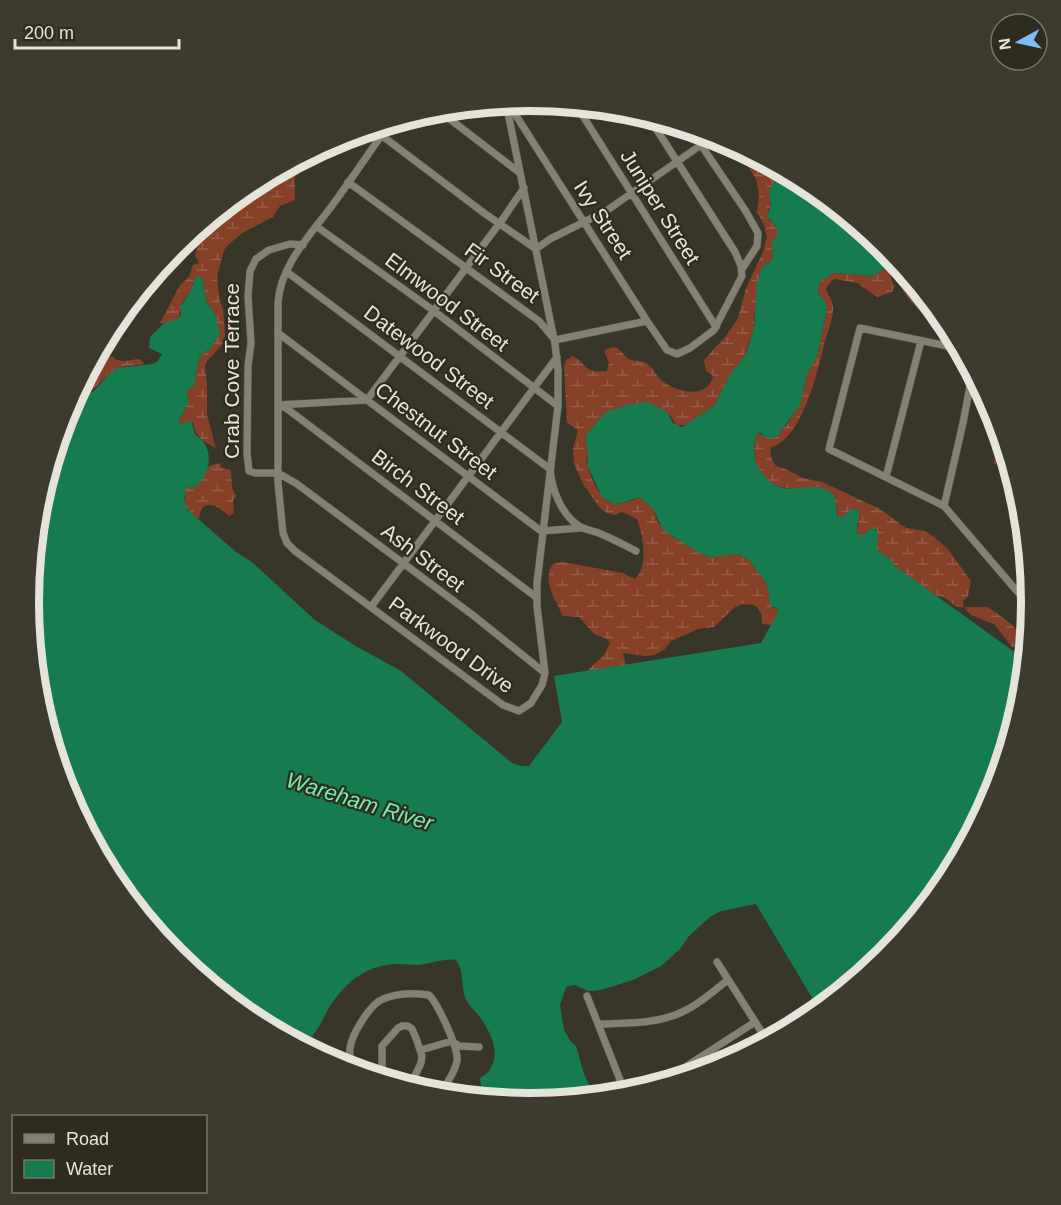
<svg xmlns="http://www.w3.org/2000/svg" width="1061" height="1205" viewBox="0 0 1061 1205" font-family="Arial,sans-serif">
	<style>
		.wetland { fill: url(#wetland-marsh) }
		.park { fill: url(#park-tufts) }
		.water { fill: #167b4f }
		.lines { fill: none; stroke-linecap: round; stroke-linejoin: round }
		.minor-casing { stroke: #565549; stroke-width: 8 }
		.minor { stroke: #848172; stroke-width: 7 }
		.labels { text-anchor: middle; stroke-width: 4.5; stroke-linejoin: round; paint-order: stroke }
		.street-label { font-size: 21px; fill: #e5e4db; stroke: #2e2c1e }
		.water-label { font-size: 22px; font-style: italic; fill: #74edae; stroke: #2e2c1e }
		.rim { fill: none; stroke: #e5e4db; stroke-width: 8 }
	</style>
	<defs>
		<pattern id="wetland-marsh" width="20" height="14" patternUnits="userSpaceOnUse" patternTransform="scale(1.5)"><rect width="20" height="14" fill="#864028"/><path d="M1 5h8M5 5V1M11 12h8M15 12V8" fill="none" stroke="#975b47"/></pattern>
		<pattern id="park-tufts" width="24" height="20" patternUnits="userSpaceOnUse" patternTransform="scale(1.5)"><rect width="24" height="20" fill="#864028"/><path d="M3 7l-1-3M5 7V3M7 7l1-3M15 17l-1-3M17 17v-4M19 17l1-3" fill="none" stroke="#975b47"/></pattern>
	</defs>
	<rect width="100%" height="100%" fill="#383628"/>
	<!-- wetland -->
	<path class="wetland" d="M734,145L787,173L780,178L769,195L771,205L768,211L769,219L777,228V234L772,243L773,256L771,261L763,266L754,317V328L744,358L729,376L714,406L686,425H676L670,415L601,417L586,438L588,455L586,461C591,477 600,508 623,503C629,502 635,499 640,497L653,509L658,523L673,537L687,544L699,553L711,557L719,555L737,554L748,559L767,584L772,607L779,610L772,625L762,624V615L757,607L754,605L742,604L735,607L714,627L698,629L671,641L665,649L655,655L645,656L623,653L626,666L590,679L589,669L603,656L610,643L607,639L594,634L579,617L563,616C556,601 540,578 554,563L563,562L623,573L635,579C649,565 643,536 637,519L622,512L615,515L607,513L599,507L583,484L574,464L573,449L578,430L567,423L564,366L566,360L573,356C591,367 582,373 607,371L609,362L604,351C621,340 620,357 632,360C636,362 642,360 646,363C653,367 656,376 662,381C676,392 708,400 713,376L706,371L704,360L726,336L738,318L746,288L763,252L767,237L764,225L757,212L759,195L756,179Z
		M302,158C293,172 295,185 295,200L280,206L273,217L242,233L227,246L224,250L217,277L220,302L223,308L225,335L222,345L207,361L205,366L207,384V415L216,448C204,442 195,437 193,423L188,422L181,424L179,420L188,403L187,390L195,385V376L200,355L210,349L217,322L215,314L206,301L202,277L195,278L190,292L182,302L179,318L176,321L160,323L180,285L189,277L193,265L199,263L195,256L201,235L213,220L234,210L264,179L277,177L286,167Z
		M887,250L900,265H895L890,269V274L894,287L892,292L877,297L857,283L835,279L832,280L826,288C827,294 832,299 833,305C834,319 827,332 824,345C818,371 801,441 771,447L770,451L772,460L776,466L786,469L802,478L822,482L880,509L906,528L925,531L933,536L947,548L971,581L968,596L963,601L964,607H988L1010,623L1029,643L1028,650L1025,647H1012L994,624L971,615L964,607C956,608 955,605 948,600C942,595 933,596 927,592C908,580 894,562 876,549L877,530L871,528L863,535H859L856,531L859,523L838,517L837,507L819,488C805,489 790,490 777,486C756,479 750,452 757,434L764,435L786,426L801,401L807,374L817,356L827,309L818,295L819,282L834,273L874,276L884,268L890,260Z
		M908,275L941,316L937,322C923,314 912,305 903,290Z
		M112,356C120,365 131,359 140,359L144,364L122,367L110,373L87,396L71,403L84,377L93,374L97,364Z
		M1008,455L1012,469L993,463L996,458Z
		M220,463L222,468L231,470L232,488L236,496L233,501L234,513L229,516C218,505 201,497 199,519C187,512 182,502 186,488L197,486L209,466Z"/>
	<!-- park -->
	<path class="park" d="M1031,585L1032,603L1031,621L1020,613Z"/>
	<!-- water -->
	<path class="water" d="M787,173L810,185L886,248L890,260L884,268L874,276L834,273L819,282L818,294L825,301L827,309L817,356L807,374L800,405L775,439L765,437L761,433L757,434C752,446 753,460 760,470C782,504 807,478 829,491C839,497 835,508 838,517H843L851,509L858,510C861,519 855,526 857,534L863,535L871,528L875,527L878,535L877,550L890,559L895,566L1027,661L1023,701L994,795L948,882L885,958L820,1011L756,904L721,911L710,917L689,936L680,949L661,966L633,980L601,990L588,991L575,985L566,987L560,1005L564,1030L571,1042L576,1046L584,1074L595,1098L530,1104L471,1099L481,1086L480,1078C488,1074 492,1068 494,1059C497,1045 489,1031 482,1020C476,1011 468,1006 465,997C461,985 464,970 456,960C444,958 431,964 419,965C412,965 406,964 400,964C362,963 337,990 322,1021C317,1031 309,1038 308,1050L251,1020L175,957L113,881L67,794L38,700L29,602L38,504L71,403L94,391L110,373L117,368L152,364L157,362L162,354L149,348L150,337L164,323L179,318L181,314L180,307L190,292L196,276L202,277L206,301L215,314L220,334L210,349L200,355L195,376V385L187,390L188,403L179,420L181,424L191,421C193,425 193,431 196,435C197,437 201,438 203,441C214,457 208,473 197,486L186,488L184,499L188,510L236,552L253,563L315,620L354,645L401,671L512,763L521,766H529L562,722L554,676L761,643L779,610L770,605L767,584L748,559L737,554L711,557L699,553L663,530L653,509L640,497L622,503L614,504L602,497L587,465L588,455L586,440L587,434L603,415L610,410L631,404L647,402L667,412L673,423L682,427L714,406L729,376L746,354L754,328L757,282L763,266L771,261L773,256L772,243L777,234V228L767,216L771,205L769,195L771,185Z"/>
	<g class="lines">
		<!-- minor casing -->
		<g class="minor-casing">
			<path id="minor" d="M508,103L647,321L667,350L677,354L690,348L714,330L742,276L741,266L735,252L648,116
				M576,105L716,327
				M438,110L520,173
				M390,123C371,150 353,177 334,203C312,233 280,265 278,303V483L283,533L287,543L295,551L503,705L519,711L531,703L542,685L545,673L537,606V583L558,406V370L555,344L506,103
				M693,130L701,145L745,210L758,233L757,246L742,269
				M381,135L484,213L536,249L550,239L606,211L701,145
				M348,182L539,321L555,340L647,321
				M316,226L434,311L558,406
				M303,245L290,244L269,250L256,259L250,271L248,296L251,343L248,366L247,453L249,471L255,473H278L297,484L474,616L545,673
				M287,272L550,469C552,490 561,514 579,526C585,530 595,531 601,534C613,539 624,545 636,551
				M278,333L541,531L581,528
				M962,349L860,328L829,449L944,506L1015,589L1032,607
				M278,405L367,400L502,220L524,188
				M280,406L286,408L536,597
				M886,477L921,341
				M944,506L963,423L973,370
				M371,607L557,357
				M717,962L768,1042
				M587,996L626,1095
				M599,1024C626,1023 658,1024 682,1012C699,1005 713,991 728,980
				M421,1050L452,1041L459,1046L479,1047
				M353,1071C351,1063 349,1055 350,1048C352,1034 370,1004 383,999C397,993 415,993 429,995C438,1004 459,1049 457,1061C455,1073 445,1085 440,1096
				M382,1079V1046L398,1028L402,1026H408L412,1029L416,1038L422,1056L421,1063L409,1088
				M654,1087L755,1022"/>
		</g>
		<!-- minor -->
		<use href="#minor" class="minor"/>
	</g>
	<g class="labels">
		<!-- street labels -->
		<g class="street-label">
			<text transform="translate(660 207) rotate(58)" y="7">Juniper Street</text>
			<text transform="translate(603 220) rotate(57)" y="7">Ivy Street</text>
			<text transform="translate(502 273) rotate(36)" y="7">Fir Street</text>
			<text transform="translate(447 302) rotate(37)" y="7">Elmwood Street</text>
			<text transform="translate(429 357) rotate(37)" y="7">Datewood Street</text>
			<text transform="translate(232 371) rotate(-90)" y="7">Crab Cove Terrace</text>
			<text transform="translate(436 431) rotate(37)" y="7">Chestnut Street</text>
			<text transform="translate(418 487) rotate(37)" y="7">Birch Street</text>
			<text transform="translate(423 558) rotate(37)" y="7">Ash Street</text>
			<text transform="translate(451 645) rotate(36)" y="7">Parkwood Drive</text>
		</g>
		<!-- water labels -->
		<g class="water-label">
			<text transform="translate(360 801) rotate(17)" y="8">Wareham River</text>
		</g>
	</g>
	<!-- crop -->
	<path d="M0 0H1061V1205H0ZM39 602a491 491 0 1 1 982 0a491 491 0 1 1-982 0Z" fill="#3d3b2d" fill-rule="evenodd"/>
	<path class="rim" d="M39 602a491 491 0 1 1 982 0a491 491 0 1 1-982 0Z"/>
	<!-- legend -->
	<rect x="12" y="1115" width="195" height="78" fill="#2e2c1e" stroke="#77766a" stroke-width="1.5"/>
	<rect x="24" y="1134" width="30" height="9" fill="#848172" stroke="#77766a" stroke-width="1.5"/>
	<text x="66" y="1145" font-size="18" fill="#e5e4db">Road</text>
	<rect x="24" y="1160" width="30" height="18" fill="#167b4f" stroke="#77766a" stroke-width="1.5"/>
	<text x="66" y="1175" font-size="18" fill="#e5e4db">Water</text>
	<!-- north arrow -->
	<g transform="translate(1019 42) rotate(262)"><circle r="28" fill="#2e2c1e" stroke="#77766a" stroke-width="1.5"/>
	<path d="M0-4.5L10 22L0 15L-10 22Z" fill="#7ebdf9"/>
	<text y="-9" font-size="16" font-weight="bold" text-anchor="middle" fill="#e5e4db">N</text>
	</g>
	<!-- scale -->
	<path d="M15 39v9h164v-9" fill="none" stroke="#e5e4db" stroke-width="3"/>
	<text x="24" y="39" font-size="18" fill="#e5e4db" stroke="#2e2c1e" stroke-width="4.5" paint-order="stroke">200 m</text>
</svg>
